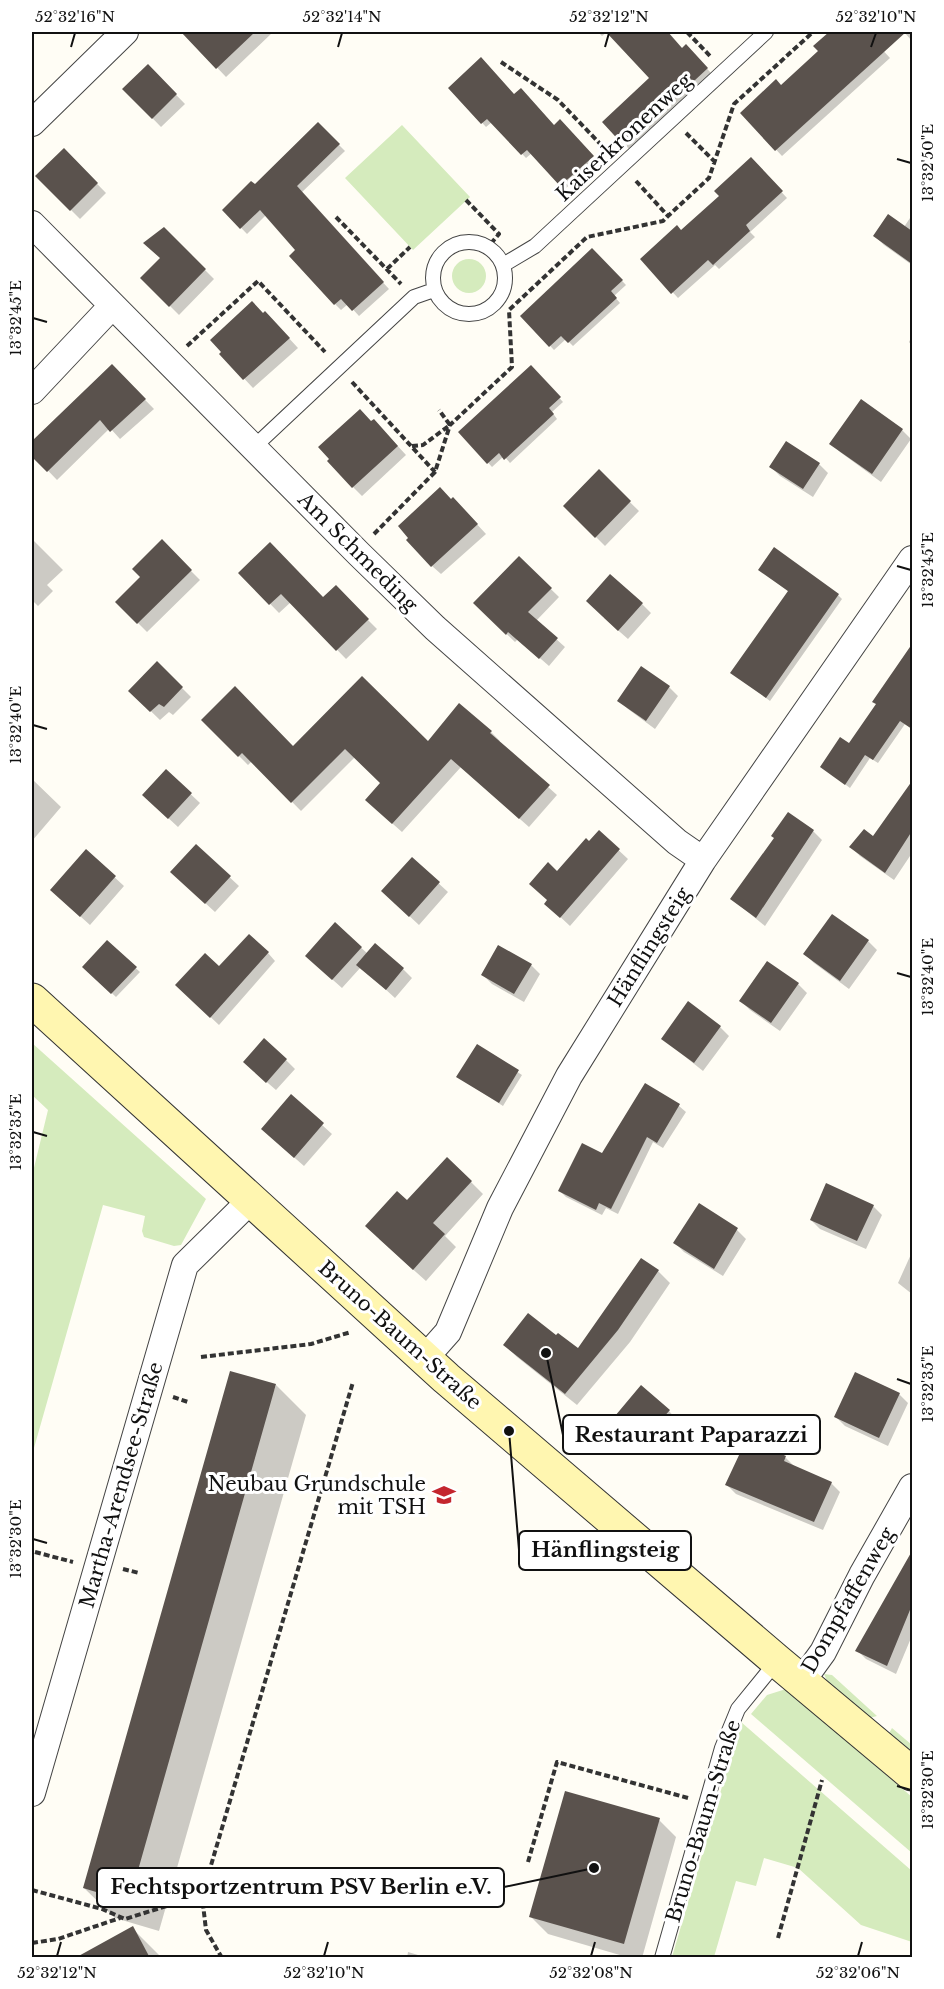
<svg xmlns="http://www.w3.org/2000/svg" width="944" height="1989" viewBox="0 0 944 1989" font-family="'Libre Baskerville',serif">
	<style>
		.green { fill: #d5ebbd }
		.shadow { fill: #0003 }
		.building { fill: #5a524d }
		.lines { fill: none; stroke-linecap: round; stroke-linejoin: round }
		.lane-casing { stroke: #444; stroke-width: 16 }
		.street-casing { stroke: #444; stroke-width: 28 }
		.secondary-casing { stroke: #333; stroke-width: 35 }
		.path { stroke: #333; stroke-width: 4; stroke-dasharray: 6 3; stroke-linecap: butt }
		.lane { stroke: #fff; stroke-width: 14 }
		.street { stroke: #fff; stroke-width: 26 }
		.secondary { stroke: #fff6b0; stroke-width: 33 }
		.ticks { fill: none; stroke: #111; stroke-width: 2 }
		.labels { text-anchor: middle; stroke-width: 6; stroke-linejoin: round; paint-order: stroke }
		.street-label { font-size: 20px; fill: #111; stroke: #fff }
		.poi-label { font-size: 20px; fill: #111; stroke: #fff; text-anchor: end }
		.leader { fill: none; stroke: #111; stroke-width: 2 }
		.callout-dot { fill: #111; stroke: #fff; stroke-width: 2 }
		.callout { fill: #fff; stroke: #111; stroke-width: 2 }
		.callout-label { font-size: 21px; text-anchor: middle; font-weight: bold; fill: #111 }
		.neatline { fill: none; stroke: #111; stroke-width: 2 }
		.ticks-label { font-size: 15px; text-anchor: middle; fill: #111 }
	</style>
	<rect width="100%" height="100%" fill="#fffdf5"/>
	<!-- green -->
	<path class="green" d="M402,125L470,197L413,250L345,178Z
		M452 276a17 17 0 1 1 34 0a17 17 0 1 1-34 0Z
		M32,1043L206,1199L181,1245L174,1246L144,1237L142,1231L145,1216L103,1205L32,1455V1176L48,1110L32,1095Z
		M824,1674L832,1675L877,1716L866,1719L830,1688Z
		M786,1689L912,1797V1853L751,1714L767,1695Z
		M741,1722L912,1871V1942L861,1925L798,1868L764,1858L756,1886L736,1881L714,1957H672Z
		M892,1728L912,1745V1759L887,1737Z"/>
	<!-- shadow -->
	<path class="shadow" d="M191,32H270L272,33L226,77L187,36Z
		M598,32H607L602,36Z
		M609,32H666L682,49L686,46L711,73L629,149L604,122L651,78Z
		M831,32H866L890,58L782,156L742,113L782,87L820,51L815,46Z
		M904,32H912V41Z
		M148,66L185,104L161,127L124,89Z
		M450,88L514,96L555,127L560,121L596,161L565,189L532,153L526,158L492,122L486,127Z
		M318,124L345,151L301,193L389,289L359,316L348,304L341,310L335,304L291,256L297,250L266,215L247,234L224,210L255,186Z
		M64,150L106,193L80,219L37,176Z
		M751,159L787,198L750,232L755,237L719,269L715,265L678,298L642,259L681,232L721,196Z
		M912,215V265L884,245L875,236L904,227Z
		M164,229L214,279L179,315L142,278L162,258Z
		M592,250L626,285L614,296L620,303L573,346L566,339L554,350L522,316Z
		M263,315L274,322L298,348L253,388L221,354Z
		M912,336V346L909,342Z
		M112,366L154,409L120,439L110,428L57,480L32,454V443Z
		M531,367L563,402L552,412L557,419L510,463L504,456L492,467L460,432Z
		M861,401L902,430L911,439L881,482L840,452L831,443Z
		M372,423L383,430L406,455L362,496L353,487Z
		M786,443L819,464L828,473L813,497L780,476L771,467Z
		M599,472L639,511L605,546L565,506Z
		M451,501L462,508L486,534L441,574L432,566Z
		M32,539L63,570L47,585L53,591L38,606L32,600Z
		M162,542L200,580L147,632L117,602L142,577Z
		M519,558L559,597L536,621L565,647L549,666L518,639L515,642L475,603Z
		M760,570L838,595L842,599L770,701L732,673L789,592Z
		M240,573L323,599L335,587L377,629L346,659L291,602L279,613Z
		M642,604L651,613L628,639L604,618Z
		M912,646V729L905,724L878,763L870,758L850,788L822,767L849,745L877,705L874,701Z
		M157,663L191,697L173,715L169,712L160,720L130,691Z
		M642,668L669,687L678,696L655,729L628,709L619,700Z
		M203,720L294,748L428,743L491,732L500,741L498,742L557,795L529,827L461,767L402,832L376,809L382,783L355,757L301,811L252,761L248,765Z
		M166,771L200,803L178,827L153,804Z
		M32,779L61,807L32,841Z
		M912,783V853L894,880L860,856L851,847L874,838Z
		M788,814L813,831L822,840L765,926L732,899L775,838Z
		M599,832L628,859L570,926L555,912L557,873Z
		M196,846L239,886L215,912L181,881Z
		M86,851L124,886L90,925L61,899Z
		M412,859L448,892L419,925L392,900Z
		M335,924L368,954L403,969L412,978L395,998L361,967L342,988L316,965Z
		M868,941L877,950L849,989L814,963L805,954Z
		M107,942L140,972L116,997L84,967Z
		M268,953L275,961L219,1025L185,993L219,968Z
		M531,965L540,974L524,1002L492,984L483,975Z
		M798,984L807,993L780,1031L750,1010L741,1001Z
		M720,1027L729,1036L703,1071L663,1039Z
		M477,1046L522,1075L503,1106L458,1077Z
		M286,1060L295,1069L276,1090L254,1071Z
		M645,1085L679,1106L686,1112L663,1148L653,1142L618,1214L606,1208L602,1215L566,1197L560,1191L602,1155Z
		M291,1097L332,1134L304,1166L272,1138Z
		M471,1182L483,1194L445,1236L456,1247L426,1281L379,1239L407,1202Z
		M699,1205L737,1230L746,1239L723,1276L684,1252L675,1243Z
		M873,1206L882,1215L866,1249L820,1229L811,1220Z
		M912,1252V1294L898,1283Z
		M642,1260L658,1271L670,1283L630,1342L577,1405L517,1357L505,1345L556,1337L578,1350Z
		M276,1385L306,1415L159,1931L115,1918L84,1888Z
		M899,1394L908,1403L888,1446L845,1426L836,1417Z
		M669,1411L677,1420L653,1448L626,1424Z
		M748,1440L786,1458L795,1467L831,1483L840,1492L823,1530L736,1494L727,1485Z
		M912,1552V1639L911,1638L896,1674L866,1659L857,1650Z
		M659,1820L676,1837L642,1958H630L548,1934L530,1916Z
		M132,1928L162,1958H95Z
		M408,1952L428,1958H407Z"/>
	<!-- building -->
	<path class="building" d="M181,32H255L216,69Z
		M606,32H668L682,48L686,44L708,68L624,146L602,122L649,78Z
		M829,32H906L775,151L740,113L776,79L781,85L818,51L813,46Z
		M481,57L514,94L521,88L554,125L560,119L594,156L560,186L527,150L521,155L487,119L481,124L448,88Z
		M148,64L177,94L152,119L122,89Z
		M318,122L340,144L297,186L384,282L352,311L341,299L334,305L289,256L295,250L260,210L240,229L222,210L251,181L255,184Z
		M64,148L98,183L70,211L35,176Z
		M751,157L783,191L746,225L750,231L713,265L708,260L671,294L640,259L677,225L681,230L719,196L714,191Z
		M888,214L912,231V264L873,236Z
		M164,227L206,269L169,307L140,278L160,258L143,243Z
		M592,248L623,280L611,291L617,298L568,343L561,336L549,347L520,316Z
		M252,301L263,313L265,311L290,338L243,380L219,354L221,352L210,340Z
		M112,364L146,399L110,432L100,420L47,472L32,457V441Z
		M531,365L561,397L549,408L554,414L504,460L499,453L487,464L458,432Z
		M861,399L903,429L872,474L829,444Z
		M360,409L371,421L374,419L398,446L352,488L327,461L329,459L318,447Z
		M786,441L820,463L803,489L769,467Z
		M599,469L631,501L595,538L563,506Z
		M440,487L451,499L453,497L478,524L431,567L406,540L408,538L398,526Z
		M162,539L192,570L137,624L115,602L140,577L132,569Z
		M270,542L323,597L336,585L369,619L336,651L281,594L269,605L238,573Z
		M774,547L839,594L766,698L730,673L788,591L758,570Z
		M519,556L552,588L528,612L558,638L539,659L508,632L506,635L473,603Z
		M610,574L643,603L618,631L586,601Z
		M912,644V729L900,721L873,760L865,755L845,785L820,767L840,737L849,743L876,704L872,702Z
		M157,661L183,687L164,707L159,704L150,712L128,691Z
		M641,666L670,686L646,721L617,701Z
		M362,676L428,741L459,703L492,731L490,733L550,785L519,819L451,759L392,824L365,800L380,783L345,749L291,803L242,753L238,757L201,720L235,686L293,746Z
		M166,769L192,793L168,819L142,795Z
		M912,781V831L885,873L849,847L864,829L873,836Z
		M788,812L814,830L756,918L730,899L774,838L771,836Z
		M599,830L620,849L560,918L544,904L547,900L529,884L548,862L557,871L586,838L589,841Z
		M196,844L231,876L205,904L170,872Z
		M86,849L116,876L80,917L50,890Z
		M412,857L440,882L409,917L381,891Z
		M832,914L869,940L840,981L803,954Z
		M335,922L362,947L332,980L305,956Z
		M249,934L269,952L210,1018L175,985L205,953L219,966Z
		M107,940L137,967L111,994L82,967Z
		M375,943L404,968L386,990L356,965Z
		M498,945L532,964L514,994L481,975Z
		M767,961L799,983L771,1023L739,1001Z
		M688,1001L721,1026L694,1063L661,1039Z
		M264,1038L287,1059L266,1083L243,1062Z
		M477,1044L519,1070L499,1103L456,1077Z
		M645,1083L680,1104L657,1143L647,1137L611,1209L599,1203L596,1210L558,1191L582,1143L602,1153Z
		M291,1094L324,1123L294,1158L261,1129Z
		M447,1157L472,1181L433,1223L445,1234L413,1270L365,1226L397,1191L407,1200Z
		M826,1183L874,1205L857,1241L810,1220Z
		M699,1203L738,1228L714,1269L673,1243Z
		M641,1258L659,1270L618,1330L565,1394L503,1345L528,1313L556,1335L558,1333L578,1348Z
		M230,1371L276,1384L129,1902L83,1888Z
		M855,1372L900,1393L879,1438L834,1417Z
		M641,1385L670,1410L643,1440L615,1416Z
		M747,1438L786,1456L784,1461L832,1482L814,1522L725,1485Z
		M912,1551V1605L887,1666L855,1651Z
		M565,1791L660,1818L624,1944L529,1917Z
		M133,1926L150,1958H75Z"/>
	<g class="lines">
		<!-- lane casing -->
		<g class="lane-casing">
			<path id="lane" d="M433 278a36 36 0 1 1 72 0a36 36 0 1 1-72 0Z
				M503,265L535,246L766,32
				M253,448L414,297L434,290
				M662,1958L722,1748L738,1709L777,1661"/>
		</g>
		<!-- street casing -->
		<g class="street-casing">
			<path id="street" d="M32,123L125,32
				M32,224L359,554L435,628L677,842L703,860
				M32,391L112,306
				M425,1358L448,1332L500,1208L569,1076L703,860L912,559
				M802,1681L823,1652L862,1575L912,1487
				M32,1793L185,1265L251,1200"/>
		</g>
		<!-- secondary casing -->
		<g class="secondary-casing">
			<path id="secondary" d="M32,1000L446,1378L777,1661L912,1774"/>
		</g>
		<!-- path -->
		<path class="path" d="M687,32L711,57
			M501,62L558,100L608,152
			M686,133L715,162
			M636,181L668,216
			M466,200L499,234L488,247
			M336,217L401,284
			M387,269L410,247
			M187,346L258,281L325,352
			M352,382L435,472
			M412,446L423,445L450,425L439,410
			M374,534L435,472L450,425L512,367L509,310L587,237L663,221L668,216L709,178L734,104L813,32
			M201,1357L311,1344L351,1332
			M173,1397L188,1402
			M35,1552L73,1562
			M123,1569L139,1573
			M528,1862L557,1762L688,1798
			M32,1890L102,1909L125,1919L202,1895
			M778,1938L822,1780
			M32,1943L58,1939L120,1918
			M222,1958L206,1930L202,1896L353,1382"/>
		<!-- lane -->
		<use href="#lane" class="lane"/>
		<!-- street -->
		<use href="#street" class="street"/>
		<!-- secondary -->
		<use href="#secondary" class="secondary"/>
	</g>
	<!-- ticks -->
	<path class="ticks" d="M71,47L75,33M338,47L342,33M605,47L609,33M871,47L876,33M897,159L911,163M33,318L47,322M897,566L911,570M33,725L47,729M897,973L911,977M33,1132L47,1136M897,1379L911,1384M33,1539L47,1543M897,1786L911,1790M57,1956L61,1942M324,1956L328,1942M591,1956L595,1942M858,1956L862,1942"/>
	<!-- icons -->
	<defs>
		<g id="school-bare" transform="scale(1.8)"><path d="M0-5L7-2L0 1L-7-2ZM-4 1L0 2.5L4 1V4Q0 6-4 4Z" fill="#c4262e" stroke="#fff" stroke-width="2.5" paint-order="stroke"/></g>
	</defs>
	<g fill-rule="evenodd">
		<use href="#school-bare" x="444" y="1495"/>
	</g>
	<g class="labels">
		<!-- street labels -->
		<g class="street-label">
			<text transform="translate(624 137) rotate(-43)" y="7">Kaiserkronenweg</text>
			<text transform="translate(358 552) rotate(45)" y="7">Am Schmeding</text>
			<text transform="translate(649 947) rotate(-58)" y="7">Hänflingsteig</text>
			<text transform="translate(400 1335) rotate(42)" y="7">Bruno-Baum-Straße</text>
			<text transform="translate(121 1485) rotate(-74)" y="7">Martha-Arendsee-Straße</text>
			<text transform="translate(848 1600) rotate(-60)" y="7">Dompfaffenweg</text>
			<text transform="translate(703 1821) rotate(-73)" y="7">Bruno-Baum-Straße</text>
		</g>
		<!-- poi labels -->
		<g class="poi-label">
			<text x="426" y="1491">Neubau Grundschule<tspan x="426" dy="23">mit TSH</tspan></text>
		</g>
	</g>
	<!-- callouts -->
	<path class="leader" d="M546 1353L563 1435M509 1431L519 1550M594 1868L504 1887"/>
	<g class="callout-dot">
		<circle cx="546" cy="1353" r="6"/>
		<circle cx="509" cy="1431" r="6"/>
		<circle cx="594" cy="1868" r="6"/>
	</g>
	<g class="callout">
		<rect x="563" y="1415" width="257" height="39" rx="6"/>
		<rect x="519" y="1531" width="172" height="39" rx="6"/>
		<rect x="97" y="1868" width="407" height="39" rx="6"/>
	</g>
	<g class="callout-label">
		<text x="691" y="1442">Restaurant Paparazzi</text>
		<text x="605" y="1557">Hänflingsteig</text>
		<text x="301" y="1894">Fechtsportzentrum PSV Berlin e.V.</text>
	</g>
	<!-- border -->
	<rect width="944" height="1989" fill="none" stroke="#ffffff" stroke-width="66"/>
	<rect x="33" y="33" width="878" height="1923" class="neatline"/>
	<g class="ticks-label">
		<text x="75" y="22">52°32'16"N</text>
		<text x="342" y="22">52°32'14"N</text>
		<text x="609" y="22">52°32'12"N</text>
		<text x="876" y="22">52°32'10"N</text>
		<text transform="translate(928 163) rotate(-90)" y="5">13°32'50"E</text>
		<text transform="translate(16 318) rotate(-90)" y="5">13°32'45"E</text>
		<text transform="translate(928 570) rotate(-90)" y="5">13°32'45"E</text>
		<text transform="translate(16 725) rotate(-90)" y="5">13°32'40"E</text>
		<text transform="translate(928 977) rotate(-90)" y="5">13°32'40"E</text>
		<text transform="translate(16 1132) rotate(-90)" y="5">13°32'35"E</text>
		<text transform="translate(928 1384) rotate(-90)" y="5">13°32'35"E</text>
		<text transform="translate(16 1539) rotate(-90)" y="5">13°32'30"E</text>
		<text transform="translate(928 1790) rotate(-90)" y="5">13°32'30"E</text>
		<text x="57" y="1978">52°32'12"N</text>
		<text x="324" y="1978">52°32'10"N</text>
		<text x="591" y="1978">52°32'08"N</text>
		<text x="858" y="1978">52°32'06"N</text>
	</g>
</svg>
